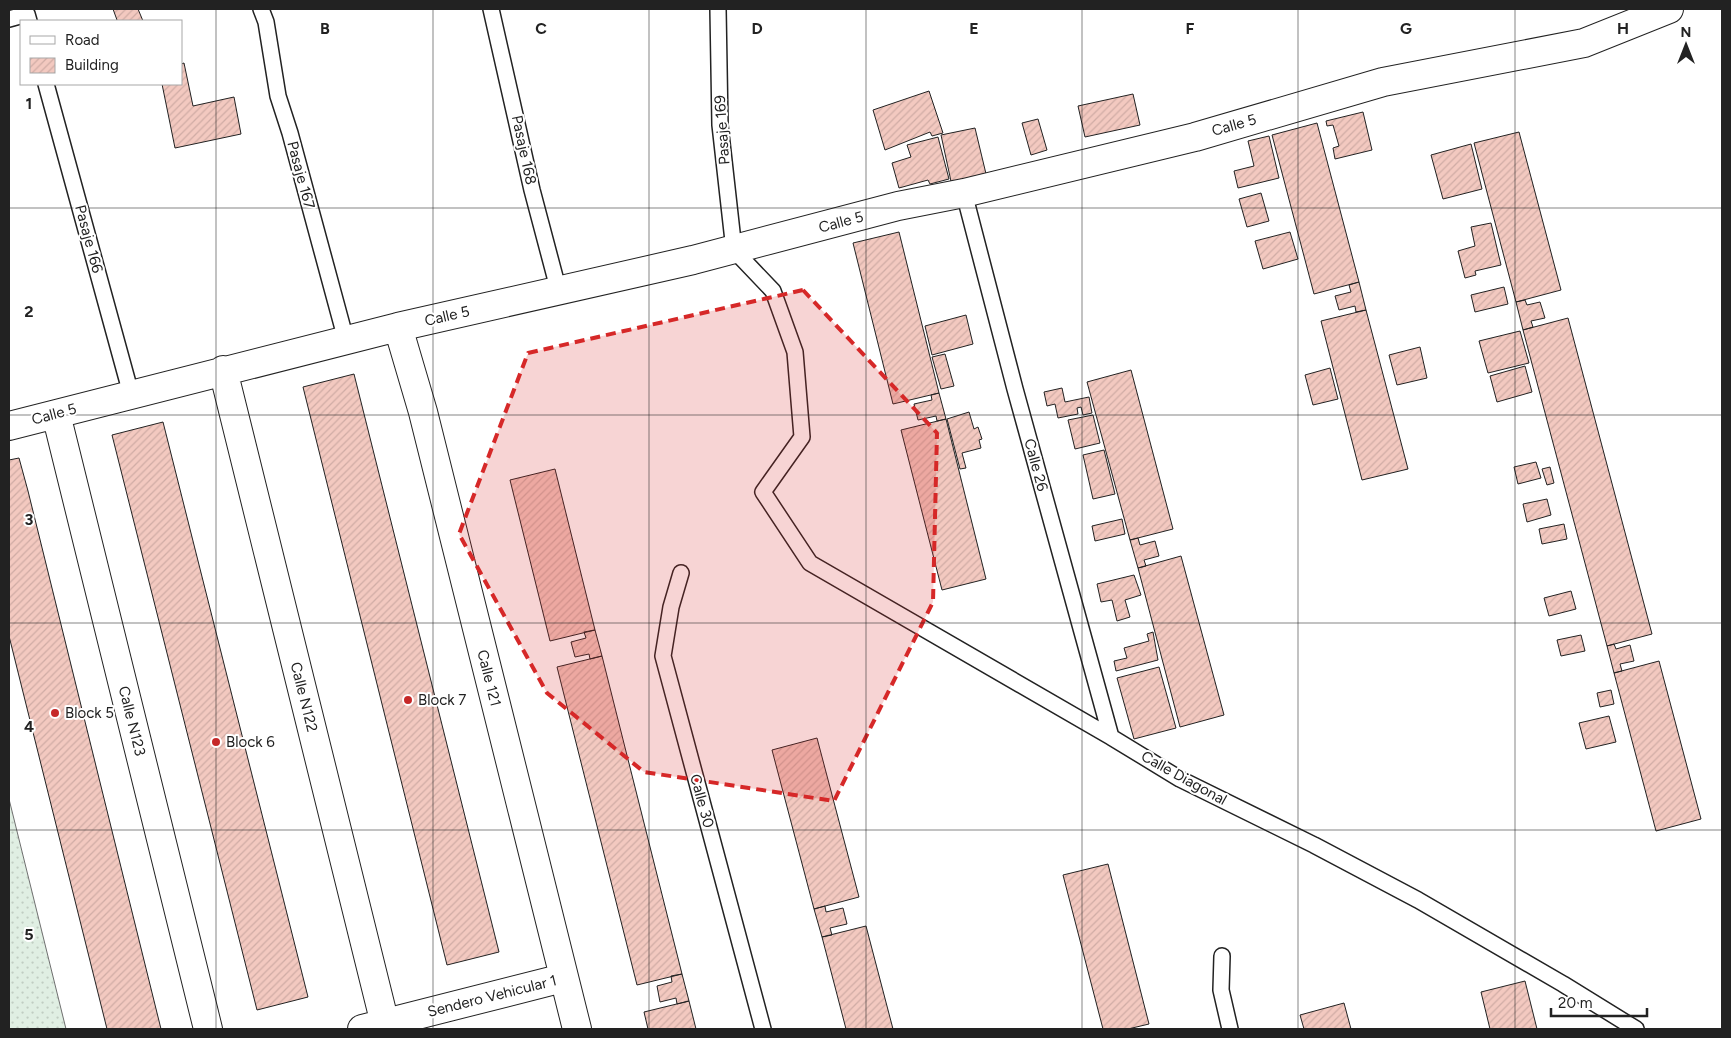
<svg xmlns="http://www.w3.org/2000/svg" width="1731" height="1038" viewBox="0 0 1731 1038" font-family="Figtree,sans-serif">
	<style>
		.grass { fill: url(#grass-dots); stroke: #6f6f6f }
		.building { fill: url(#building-hatch); stroke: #222 }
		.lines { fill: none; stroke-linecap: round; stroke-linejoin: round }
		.service-casing { stroke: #222; stroke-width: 18 }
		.minor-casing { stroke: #222; stroke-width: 30 }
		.service { stroke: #fff; stroke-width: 15 }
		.minor { stroke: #fff; stroke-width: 28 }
		.marked { fill: #d62828; fill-opacity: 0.2; stroke: #d62828; stroke-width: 4; stroke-dasharray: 10 6; stroke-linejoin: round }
		.grid { fill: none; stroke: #222; stroke-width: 1; stroke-opacity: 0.55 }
		.poi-dot { fill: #c62828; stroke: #fff; stroke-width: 2 }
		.labels { text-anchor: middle; stroke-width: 4; stroke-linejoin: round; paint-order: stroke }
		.street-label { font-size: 15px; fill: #222; stroke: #fff }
		.poi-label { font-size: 15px; fill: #222; stroke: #fff; text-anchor: start }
		.grid-label { font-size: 16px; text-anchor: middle; font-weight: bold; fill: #222; stroke: #fff; stroke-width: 4; stroke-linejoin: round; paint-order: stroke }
	</style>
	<defs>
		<pattern id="grass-dots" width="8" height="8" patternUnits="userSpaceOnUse" patternTransform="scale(1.25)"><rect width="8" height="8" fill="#e0efe3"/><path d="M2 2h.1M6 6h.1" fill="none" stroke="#c0cdc2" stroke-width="1.8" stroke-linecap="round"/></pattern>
		<pattern id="building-hatch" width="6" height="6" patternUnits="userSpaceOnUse" patternTransform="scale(1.25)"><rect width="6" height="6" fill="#f3c9c0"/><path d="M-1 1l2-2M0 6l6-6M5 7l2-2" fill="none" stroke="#d0aca5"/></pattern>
	</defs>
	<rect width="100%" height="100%" fill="#fff"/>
	<!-- grass -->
	<path class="grass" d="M9,799L66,1029H9Z"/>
	<!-- building -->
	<path class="building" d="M113,9H138L143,21H115L117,20Z
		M184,63L193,106L234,97L241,134L175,148L162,84H181V64Z
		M929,91L943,133L932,136L930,132L885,150L873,110Z
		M1133,94L1140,125L1085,137L1078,106Z
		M1363,112L1372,150L1335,159L1333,148L1339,146L1333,125L1327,126L1326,121Z
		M1038,119L1047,150L1031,155L1022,123Z
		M1317,123L1359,282L1314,294L1272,135Z
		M975,128L987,178L952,186L941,135Z
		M1519,132L1561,290L1516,302L1474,143Z
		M1269,136L1279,178L1238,188L1234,171L1254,166L1248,141Z
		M938,137L949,179L930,184L928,180L899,188L892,163L911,157L907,145Z
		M1471,144L1482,189L1443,199L1431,155Z
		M1261,193L1269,221L1247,227L1239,199Z
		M1491,223L1501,265L1475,271L1476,275L1465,278L1458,251L1475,246L1471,227Z
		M899,232L939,393L893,404L853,243Z
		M1290,232L1298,259L1263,269L1255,241Z
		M1359,282L1366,310L1356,312L1355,306L1339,310L1335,296L1351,292L1349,285Z
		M1504,287L1508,304L1475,312L1471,295Z
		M1525,300L1527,305L1540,302L1545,318L1531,321L1533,327L1523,330L1516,302Z
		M1366,310L1408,469L1362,480L1321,321Z
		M966,315L973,344L932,355L925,326Z
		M1568,318L1652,634L1607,646L1523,330Z
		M1520,331L1529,363L1488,373L1479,341Z
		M1420,347L1427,378L1397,385L1389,355Z
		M945,354L954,386L941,389L932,357Z
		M1525,366L1532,392L1497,402L1490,376Z
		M1330,368L1338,399L1313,405L1305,375Z
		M1131,370L1173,529L1130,540L1087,382Z
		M354,374L499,952L447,965L303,387Z
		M1062,388L1065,402L1089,397L1092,413L1083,415L1081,407L1077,408L1078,414L1058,418L1055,404L1047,406L1044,392Z
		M939,393L946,419L937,421L936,416L918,420L914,404L932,400L931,395Z
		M969,412L974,429L978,427L982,439L979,440L981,448L962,453L966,468L960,469L947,419Z
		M1093,415L1100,443L1075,449L1068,420Z
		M946,419L986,579L942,590L901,430Z
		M163,422L308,997L257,1010L112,435Z
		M1104,450L1115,494L1093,499L1083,455Z
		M19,458L28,491L161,1029H107L9,636V460Z
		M1536,462L1541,478L1518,484L1514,467Z
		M1550,467L1554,483L1547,485L1542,469Z
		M555,469L595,630L550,641L510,480Z
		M1547,499L1551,515L1527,522L1523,504Z
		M1122,519L1125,534L1095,541L1092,526Z
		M1564,524L1567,539L1542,544L1539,529Z
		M1138,538L1140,545L1155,541L1159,556L1144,560L1146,566L1138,568L1130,540Z
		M1181,556L1224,715L1180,727L1138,568Z
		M1134,575L1141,595L1125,600L1130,617L1117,621L1112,600L1101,602L1097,584Z
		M1571,591L1576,609L1549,616L1544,598Z
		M595,630L602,656L590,659L589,654L575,657L571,642L586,638L584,632Z
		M1153,632L1158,660L1116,671L1114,661L1127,658L1124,648L1149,641L1147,634Z
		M1581,635L1585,651L1561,656L1557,640Z
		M1614,644L1616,649L1630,645L1634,661L1620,664L1622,671L1614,673L1607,646Z
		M602,656L682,974L637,985L557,667Z
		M1659,661L1701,819L1656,831L1614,673Z
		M1159,667L1176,728L1134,739L1117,678Z
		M1611,690L1614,704L1600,707L1597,693Z
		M1609,716L1616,742L1586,749L1579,723Z
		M817,738L859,897L814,909L772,750Z
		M1108,864L1149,1024L1128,1029H1103L1063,875Z
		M825,906L826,912L843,908L847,924L830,928L832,935L822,937L814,909Z
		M866,926L893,1029H846L822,937Z
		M682,974L689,1001L677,1004L676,998L660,1002L657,986L672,982L671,976Z
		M1525,981L1537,1029H1490L1481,992Z
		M689,1001L696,1029H648L644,1012Z
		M1344,1003L1351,1029H1304L1300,1015Z"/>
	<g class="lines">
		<!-- service casing -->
		<g class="service-casing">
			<path id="service" d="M261,9L266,22L278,96L290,133L346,340
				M491,9L532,190L559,292
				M718,9L720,125L734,250L773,291L795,352L802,437L763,492L810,563L1111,737L1180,779L1314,845L1418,900L1563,984L1636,1029
				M9,19L27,14L29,21
				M46,84L131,394
				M964,193L1015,389L1111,737
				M681,573L671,607L663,656L763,1029
				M1222,956L1221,990L1230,1029"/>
		</g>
		<!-- minor casing -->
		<g class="minor-casing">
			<path id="minor" d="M398,327L423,412L577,1029
				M223,370L385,1024
				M56,414L208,1029
				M9,426L398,327L693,260L898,206L964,193L1195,137L1383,82L1584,43L1669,9
				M362,1029L563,978"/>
		</g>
		<!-- service -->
		<use href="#service" class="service"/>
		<!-- minor -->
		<use href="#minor" class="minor"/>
	</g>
	<!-- marked area -->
	<path class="marked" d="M803,290L937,433L933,602L834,801L644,772L547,693L459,534L528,353Z"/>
	<!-- grid -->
	<path class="grid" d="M216,9V1029M433,9V1029M649,9V1029M866,9V1029M1082,9V1029M1298,9V1029M1515,9V1029M9,208H1722M9,415H1722M9,623H1722M9,830H1722"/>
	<!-- markers -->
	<g class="poi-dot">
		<circle cx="408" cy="700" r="5"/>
		<circle cx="55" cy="713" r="5"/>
		<circle cx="216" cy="742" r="5"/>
	</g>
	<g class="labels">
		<!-- street labels -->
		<g class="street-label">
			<text transform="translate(1234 125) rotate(-16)" y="5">Calle 5</text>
			<text transform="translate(722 130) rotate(-94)" y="5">Pasaje 169</text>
			<text transform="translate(524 150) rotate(78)" y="5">Pasaje 168</text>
			<text transform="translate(301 175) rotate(75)" y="5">Pasaje 167</text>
			<text transform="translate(841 222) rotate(-15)" y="5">Calle 5</text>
			<text transform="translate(89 239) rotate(75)" y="5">Pasaje 166</text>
			<text transform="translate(447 316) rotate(-13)" y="5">Calle 5</text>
			<text transform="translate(54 414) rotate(-15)" y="5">Calle 5</text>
			<text transform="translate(1036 465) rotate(75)" y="5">Calle 26</text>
			<text transform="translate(489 678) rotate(76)" y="5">Calle 121</text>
			<text transform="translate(304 697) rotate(76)" y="5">Calle N122</text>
			<text transform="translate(132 721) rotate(76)" y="5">Calle N123</text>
			<text transform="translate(1184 778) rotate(29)" y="5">Calle Diagonal</text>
			<text transform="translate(702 801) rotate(75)" y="5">Calle 30</text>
			<text transform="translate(492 996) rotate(-14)" y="5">Sendero Vehicular 1</text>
		</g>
		<!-- poi labels -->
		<g class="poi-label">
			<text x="418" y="705">Block 7</text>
			<text x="65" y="718">Block 5</text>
			<text x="226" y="747">Block 6</text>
		</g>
	</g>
	<g class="grid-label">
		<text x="325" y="34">B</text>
		<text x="541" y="34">C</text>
		<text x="757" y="34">D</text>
		<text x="974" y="34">E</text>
		<text x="1190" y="34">F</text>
		<text x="1406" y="34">G</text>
		<text x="1623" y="34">H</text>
		<text x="29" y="109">1</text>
		<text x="29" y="317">2</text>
		<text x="29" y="525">3</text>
		<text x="29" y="732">4</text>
		<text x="29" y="940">5</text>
	</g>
	<!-- border -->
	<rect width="1731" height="1038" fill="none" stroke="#222222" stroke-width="20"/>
	<!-- legend -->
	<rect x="20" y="20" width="162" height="65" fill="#ffffff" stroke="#a7a7a7"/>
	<rect x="30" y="36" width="25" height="8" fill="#ffffff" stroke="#a7a7a7"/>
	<text x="65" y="45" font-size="15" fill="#222222">Road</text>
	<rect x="30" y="58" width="25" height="15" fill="url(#building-hatch)" stroke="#a7a7a7"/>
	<text x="65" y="70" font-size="15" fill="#222222">Building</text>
	<!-- north arrow -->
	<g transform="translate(1686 45)" stroke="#ffffff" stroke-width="4" paint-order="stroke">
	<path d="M0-4L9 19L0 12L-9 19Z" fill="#222222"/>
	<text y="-8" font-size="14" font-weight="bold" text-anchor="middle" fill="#222222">N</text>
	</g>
	<!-- scale -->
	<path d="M1551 1008v8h96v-8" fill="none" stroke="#222222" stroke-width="2.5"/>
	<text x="1558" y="1008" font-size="15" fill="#222222" stroke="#ffffff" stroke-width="4" paint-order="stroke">20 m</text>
</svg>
